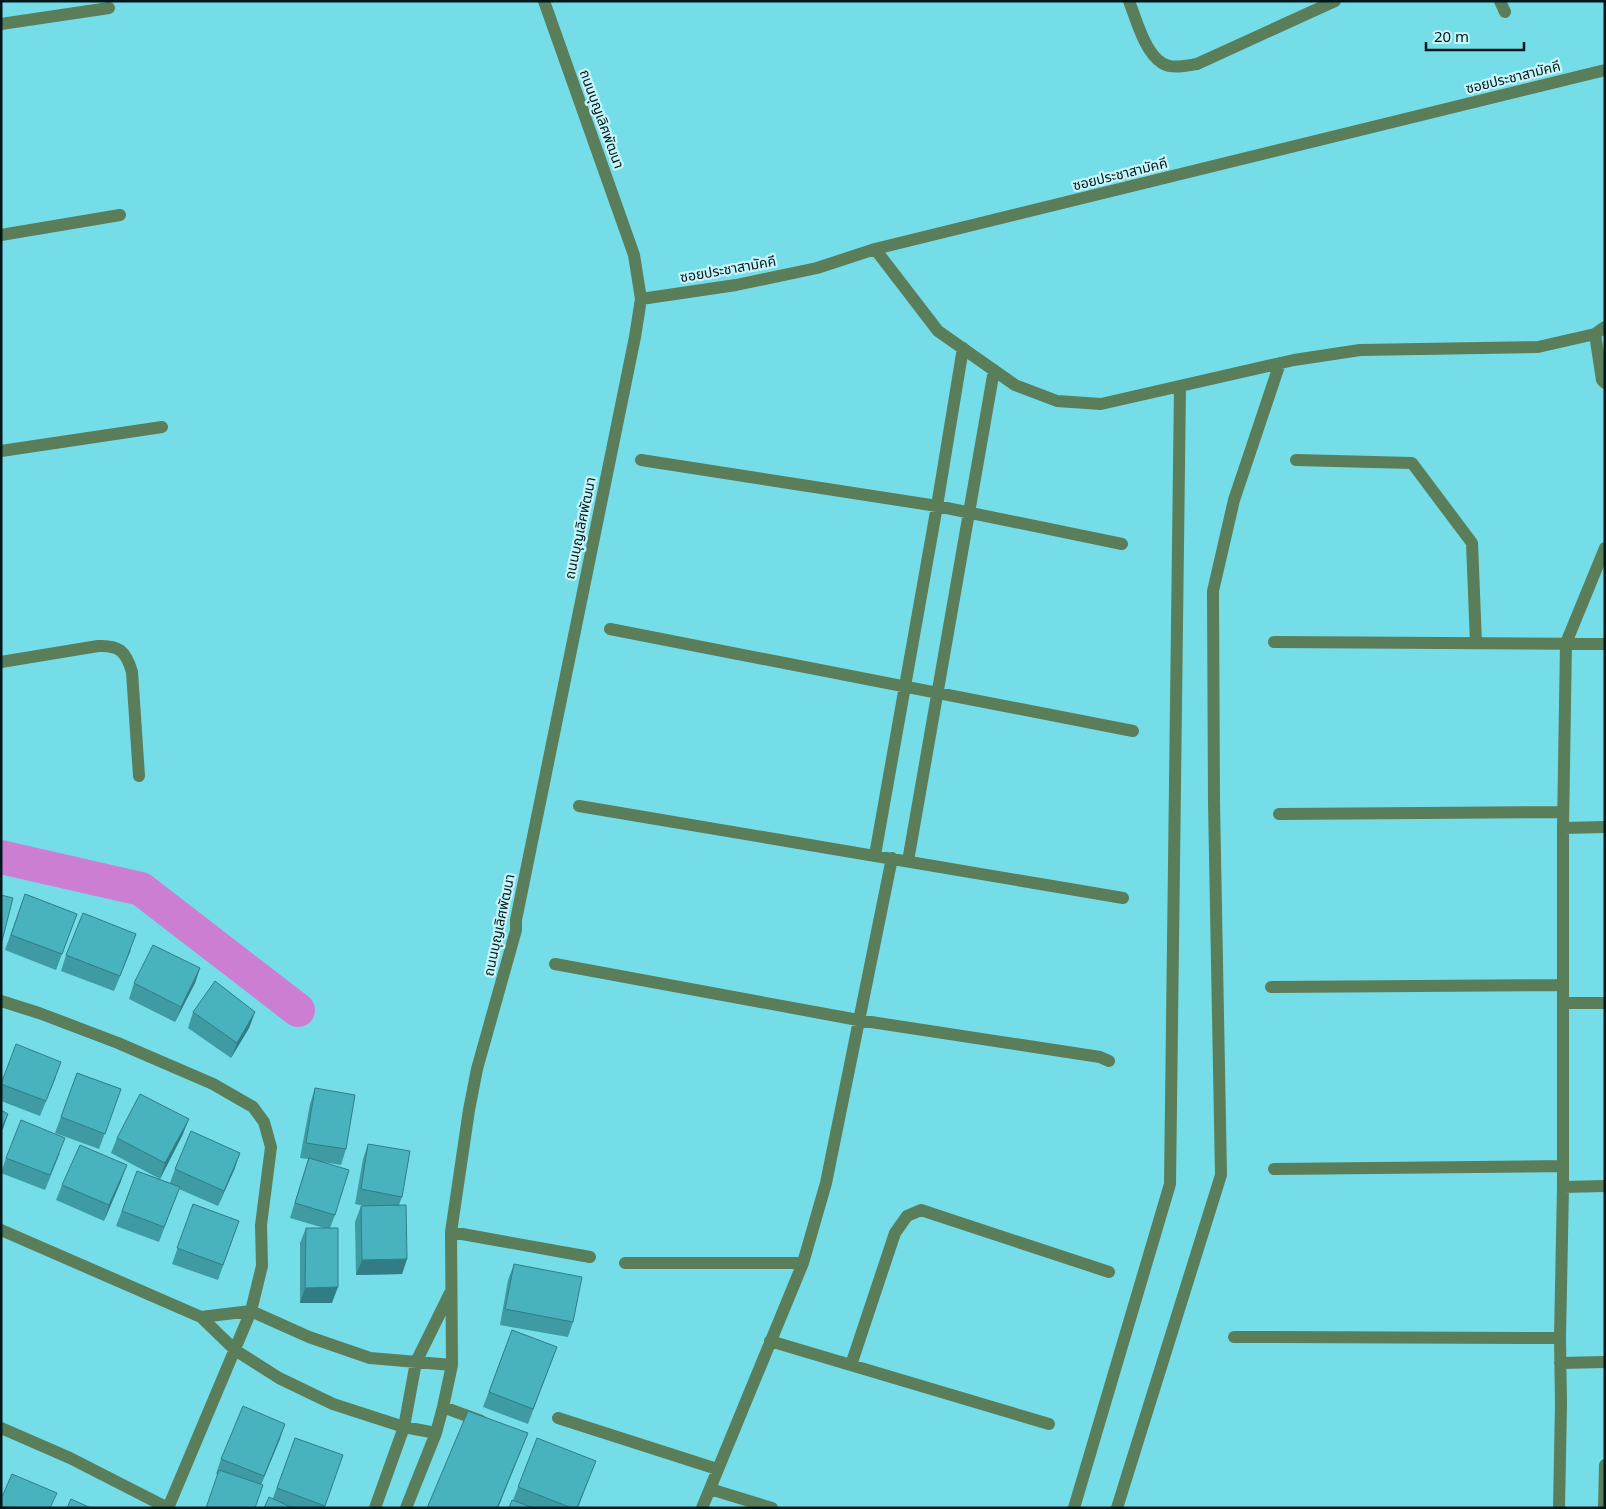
<svg xmlns="http://www.w3.org/2000/svg" width="1606" height="1509" viewBox="0 0 1606 1509" font-family="'Noto Sans','Noto Sans Thai',sans-serif">
	<style>
		.lines { fill: none; stroke-linecap: round; stroke-linejoin: round }
		.canal { stroke: #cc7ed2; stroke-width: 34 }
		.minor { stroke: #5a7d5a; stroke-width: 12 }
		.wall { fill: #3e9aa3 }
		.shaded-wall { fill: #327d85 }
		.building { fill: #48b3be; stroke: #327d85 }
		.labels { text-anchor: middle; stroke-width: 4.5; stroke-linejoin: round; paint-order: stroke }
		.street-label { font-size: 14px; fill: #021719; stroke: #c5f5fa }
	</style>
	<rect width="100%" height="100%" fill="#74dde8"/>
	<g class="lines">
		<!-- canal -->
		<path class="canal" d="M1,857L141,889L298,1010"/>
		<!-- minor -->
		<path class="minor" d="M1129,1C1136,19 1145,53 1162,63C1171,69 1186,66 1197,64L1335,1
			M1500,1L1505,12
			M1,24L109,8
			M1,235L120,215
			M875,249L938,331L1015,385L1057,401L1101,404L1294,360L1360,350L1538,347L1595,334L1605,327
			M641,299L736,285L817,268L875,249L1605,70
			M1595,334L1602,380L1605,383
			M1,451L162,427
			M641,460L937,506L1122,544
			M1296,460L1412,463L1472,543L1476,643
			M610,629L1133,731
			M1274,642L1605,644
			M1,662L98,646C119,645 126,651 132,672L139,776
			M579,806L1123,898
			M1279,814L1563,812
			M1563,828L1605,827
			M875,855L937,506L963,348
			M908,861L994,370
			M555,964L858,1020L1100,1057L1109,1061
			M1271,987L1563,985
			M1,1001L39,1013L118,1043L213,1084L253,1107L264,1122L271,1147L261,1225L262,1266L251,1311L168,1508
			M1563,1003H1605
			M1274,1169L1563,1166
			M1563,1187L1605,1186
			M1,1230L201,1317L235,1350L279,1378L333,1404L404,1427L436,1433
			M451,1232L590,1257
			M625,1263H803
			M201,1317L251,1311L309,1337L370,1358L452,1365
			M1234,1337L1560,1338
			M770,1341L1049,1424
			M1560,1363L1605,1362
			M851,1365L895,1233L907,1216L921,1210L1109,1272
			M443,1407L481,1421
			M558,1418L717,1469
			M1,1428L70,1458L168,1508
			M710,1489L772,1508
			M375,1508L404,1427L416,1362L450,1293
			M406,1508L436,1433L443,1407L452,1365L451,1232L469,1110L477,1069L516,930V920L635,337L641,299L634,255L544,1
			M702,1508L803,1263L826,1183L892,858
			M1074,1508L1170,1184L1180,386
			M1117,1508L1221,1175L1214,802L1213,591L1234,500L1280,363
			M1559,1508L1561,1404L1560,1338L1563,1187V828L1566,643L1605,548
			M1604,1508L1605,1465"/>
	</g>
	<!-- wall -->
	<path class="wall" d="M25,894L77,914L56,970L5,950Z
		M131,950L114,991L61,971L66,955Z
		M200,968L195,983L175,1022L129,999L134,983Z
		M193,1012H255L249,1028L231,1058L188,1028Z
		M77,1073L121,1089L99,1149L55,1133Z
		M56,1077L40,1116L1,1101V1082Z
		M315,1088L346,1149L341,1165L322,1162L335,1215L330,1228L332,1303H300V1243L306,1228H324L290,1218L308,1159L300,1158L310,1104Z
		M183,1134L160,1179L111,1153L117,1138Z
		M368,1144L402,1197L399,1205L407,1259L402,1274L356,1275L355,1222L361,1206H365L355,1204L363,1159Z
		M60,1153L45,1190L1,1173L6,1158Z
		M235,1168L218,1206L179,1189L159,1242L116,1226L137,1171L170,1183L175,1169Z
		M121,1181L104,1221L56,1200L62,1185Z
		M193,1204L239,1221L218,1280L172,1264Z
		M514,1264L573,1322L568,1337L500,1325L508,1280Z
		M512,1330L557,1347L528,1424L483,1407Z
		M295,1438L343,1455L324,1508H264L273,1498Z
		M537,1438L590,1476L578,1508H509L513,1500Z
		M280,1439L261,1485L216,1474L221,1459Z"/>
	<!-- shaded-wall -->
	<path class="shaded-wall" d="M200,968L195,983L175,1022L181,1007Z
		M255,1012L249,1028L231,1058L237,1043Z
		M8,1114L3,1129L1,1132V1129Z
		M189,1119L183,1134L160,1179L165,1163Z
		M240,1153L235,1168L218,1206L224,1191Z
		M127,1165L121,1181L104,1221L109,1205Z
		M407,1259L402,1274L356,1275L362,1260Z
		M338,1287L332,1303H300L305,1288Z
		M285,1424L280,1439L258,1491L264,1476Z
		M528,1433L519,1456L498,1508H497Z"/>
	<!-- building -->
	<path class="building" d="M25,894L77,914L62,954L11,935Z
		M1,895L13,898L2,941H1Z
		M83,913L136,934L120,976L66,955Z
		M153,945L200,968L181,1007L134,983Z
		M215,981L255,1012L237,1043L193,1012Z
		M16,1044L61,1062L46,1101L1,1084Z
		M77,1073L121,1089L105,1134L61,1117Z
		M315,1088L355,1095L346,1149L306,1143Z
		M140,1094L189,1119L165,1163L117,1138Z
		M1,1110L8,1114L1,1129Z
		M21,1120L65,1138L50,1175L6,1158Z
		M191,1131L240,1153L224,1191L175,1169Z
		M368,1144L410,1151L402,1197L361,1189Z
		M80,1145L127,1165L109,1205L62,1185Z
		M309,1158L349,1170L335,1215L295,1203Z
		M137,1171L180,1187L164,1227L122,1211Z
		M193,1204L239,1221L223,1265L177,1248Z
		M406,1205L407,1259L362,1260L361,1206Z
		M306,1228H338V1287L305,1288Z
		M514,1264L582,1277L573,1322L505,1309Z
		M512,1330L557,1347L533,1409L489,1392Z
		M243,1406L285,1424L264,1476L221,1459Z
		M468,1411L528,1433L497,1508H427Z
		M295,1438L343,1455L325,1506L277,1488Z
		M537,1438L596,1461L577,1508H572L518,1487Z
		M219,1470L263,1485L255,1508H206Z
		M12,1474L57,1493L50,1508L1,1507V1499Z
		M269,1497L293,1508H264Z
		M71,1499L91,1508H67Z
		M512,1500L534,1508H509Z"/>
	<g class="labels">
		<!-- street labels -->
		<g class="street-label">
			<text transform="translate(1513 77) rotate(-14)" y="5">ซอยประชาสามัคคี</text>
			<text transform="translate(602 119) rotate(70)" y="5">ถนนบุญเลิศพัฒนา</text>
			<text transform="translate(1120 174) rotate(-14)" y="5">ซอยประชาสามัคคี</text>
			<text transform="translate(728 269) rotate(-10)" y="5">ซอยประชาสามัคคี</text>
			<text transform="translate(580 528) rotate(-78)" y="5">ถนนบุญเลิศพัฒนา</text>
			<text transform="translate(499 925) rotate(-78)" y="5">ถนนบุญเลิศพัฒนา</text>
		</g>
	</g>
	<!-- border -->
	<rect width="1606" height="1509" fill="none" stroke="#021719" stroke-width="5"/>
	<!-- scale -->
	<path d="M1426 42v8h98v-8" fill="none" stroke="#021719" stroke-width="2.5"/>
	<text x="1434" y="42" font-size="15" fill="#021719" stroke="#c5f5fa" stroke-width="4" paint-order="stroke">20 m</text>
</svg>
